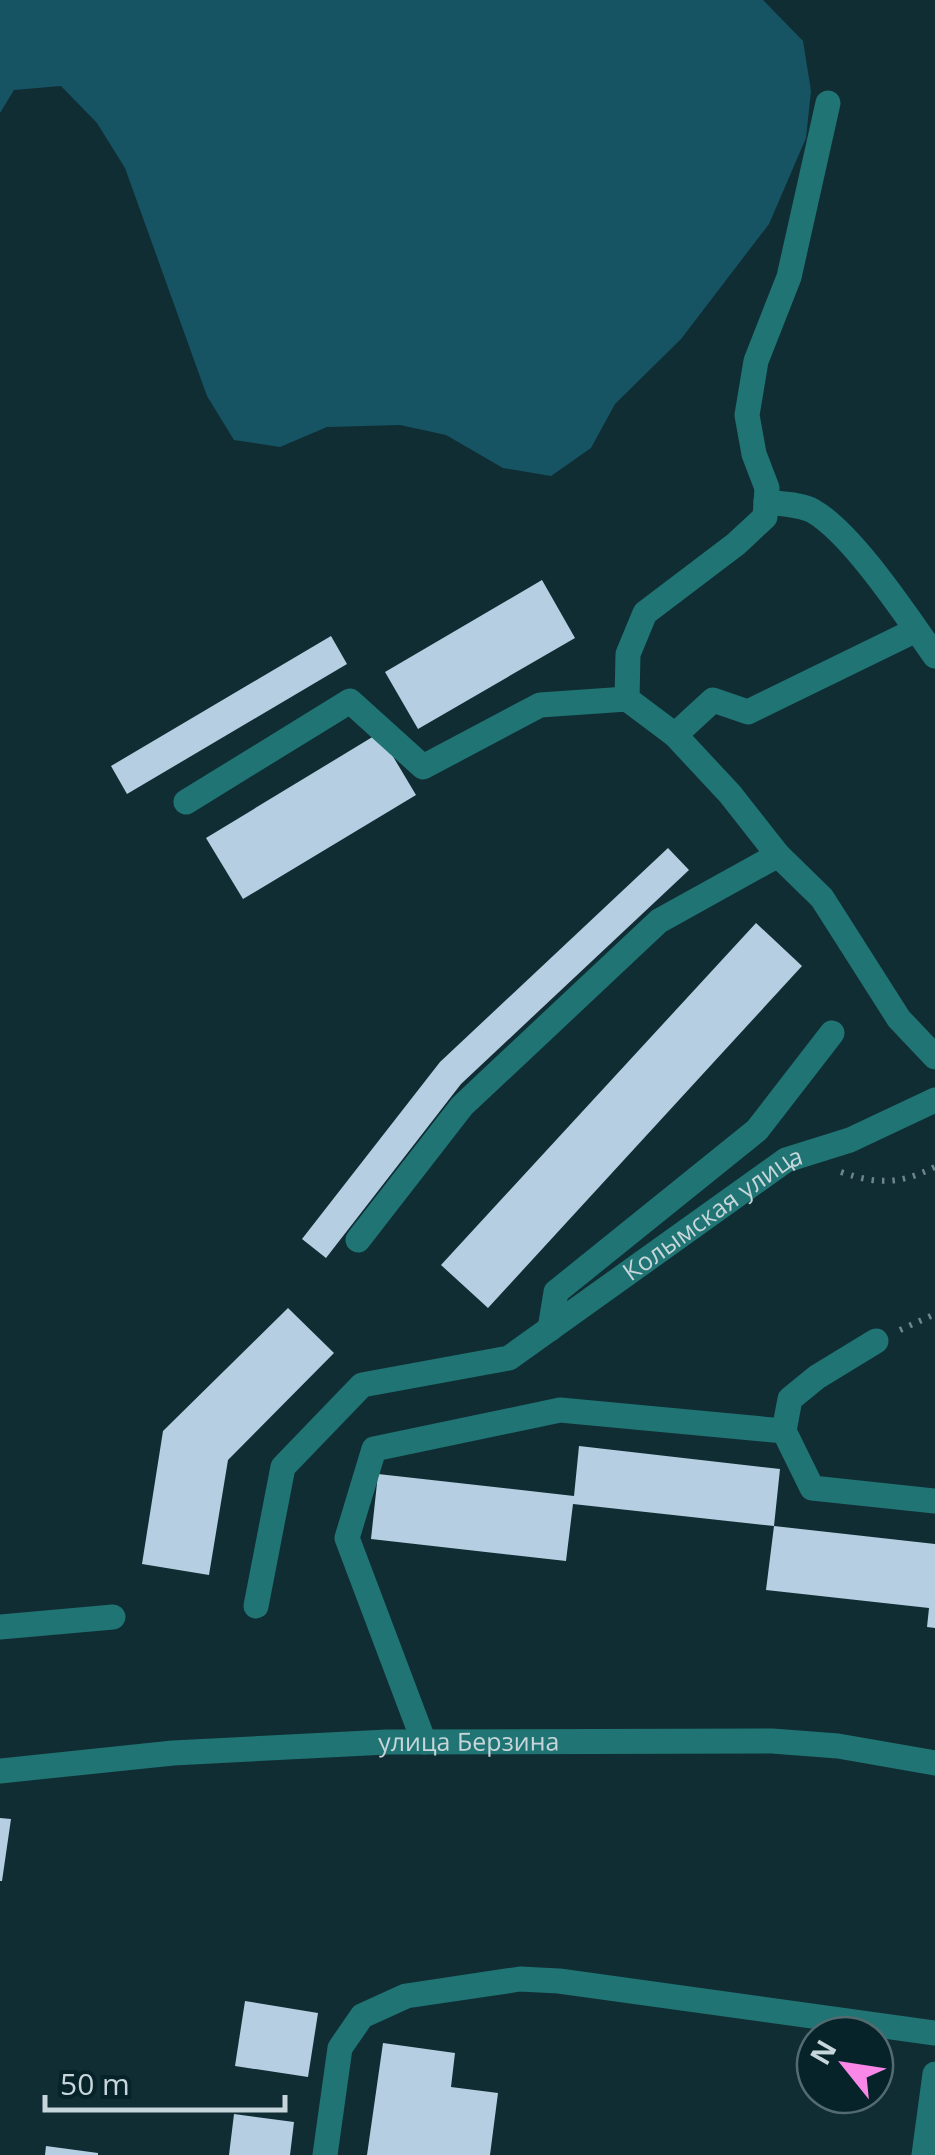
<svg xmlns="http://www.w3.org/2000/svg" width="935" height="2155" viewBox="0 0 935 2155" font-family="'Open Sans',sans-serif">
	<style>
		.green { fill: #165463 }
		.building { fill: #b6cee1 }
		.lines { fill: none; stroke-linecap: round; stroke-linejoin: round }
		.path { stroke: #6e858a; stroke-width: 6; stroke-dasharray: 2.5 8; stroke-linecap: butt }
		.minor { stroke: #207473; stroke-width: 25 }
		.labels { text-anchor: middle; stroke-width: 10; stroke-linejoin: round; paint-order: stroke }
		.street-label { font-size: 25px; fill: #c6d6da; stroke: #06232a }
	</style>
	<rect width="100%" height="100%" fill="#102d34"/>
	<!-- green -->
	<path class="green" d="M0,0H763L803,41L811,91L806,138L769,224L681,339L615,404L591,448L551,476L503,468L446,435L400,425L327,427L280,447L234,440L207,396L125,168L97,123L61,86L14,90L0,113Z"/>
	<!-- building -->
	<path class="building" d="M542,580L575,638L418,729L385,672Z
		M331,636L347,664L127,794L111,766Z
		M379,733L416,795L243,899L206,838Z
		M668,848L689,870L461,1084L326,1258L302,1239L440,1062Z
		M756,923L802,966L488,1308L441,1265Z
		M288,1308L334,1353L228,1460L209,1575L142,1564L163,1431Z
		M579,1446L780,1469L774,1526L573,1504L566,1561L371,1539L378,1474L574,1496Z
		M774,1526L935,1544V1628L927,1627L929,1608L766,1590Z
		M0,1818L11,1819L2,1881H0Z
		M245,2001L318,2013L308,2077L235,2066Z
		M383,2043L455,2053L451,2087L498,2093L490,2155H367Z
		M234,2114L294,2122L290,2155H229Z
		M46,2146L98,2153V2155H45Z"/>
	<g class="lines">
		<!-- path -->
		<path class="path" d="M841,1172C878,1185 900,1184 935,1167
			M900,1330L935,1314"/>
		<!-- minor -->
		<g class="minor">
			<path d="M766,502C780,504 800,504 813,511C853,534 907,617 935,656"/>
			<path d="M627,699L628,654L645,613L736,544L765,517L767,488L754,454L747,415L756,361L789,277L828,103"/>
			<path d="M675,735L713,700L748,712L916,630"/>
			<path d="M186,802L350,701L423,767L540,705L627,699L675,735L730,794L778,855L822,898L899,1019L935,1057"/>
			<path d="M358,1240L462,1106L659,921L778,855"/>
			<path d="M550,1329L556,1292L757,1130L832,1033"/>
			<path d="M784,1431L790,1399L817,1377L876,1341"/>
			<path id="s1" d="M256,1606L283,1467L362,1385L509,1358L786,1160L850,1140L935,1100"/>
			<path d="M0,1627L113,1617"/>
			<path d="M424,1742L347,1538L374,1449L560,1410L784,1431L812,1488L935,1501"/>
			<path id="s2" d="M0,1771L173,1753L387,1742L772,1741L838,1746L935,1763"/>
			<path d="M325,2155L340,2048L362,2016L406,1996L520,1979L559,1981L935,2033"/>
			<path d="M924,2155L935,2074"/>
		</g>
	</g>
	<g class="labels">
		<!-- street labels -->
		<g class="street-label">
			<text dy="9" stroke="none"><textPath href="#s1" startOffset="655">Колымская улица</textPath></text>
			<text dy="9" stroke="none"><textPath href="#s2" startOffset="470">улица Берзина</textPath></text>
		</g>
	</g>
	<!-- north arrow -->
	<g transform="translate(845 2065) rotate(300)"><circle r="48" fill="#06232a" stroke="#536b70" stroke-width="2.5"/>
	<path d="M0-8L18 38L0 25L-18 38Z" fill="#f987e8"/>
	<text y="-15" font-size="28" font-weight="bold" text-anchor="middle" fill="#c6d6da">N</text>
	</g>
	<!-- scale -->
	<path d="M45 2095v15h240v-15" fill="none" stroke="#c6d6da" stroke-width="5"/>
	<text x="60" y="2095" font-size="30" fill="#c6d6da" stroke="#06232a" stroke-width="8" paint-order="stroke">50 m</text>
</svg>
